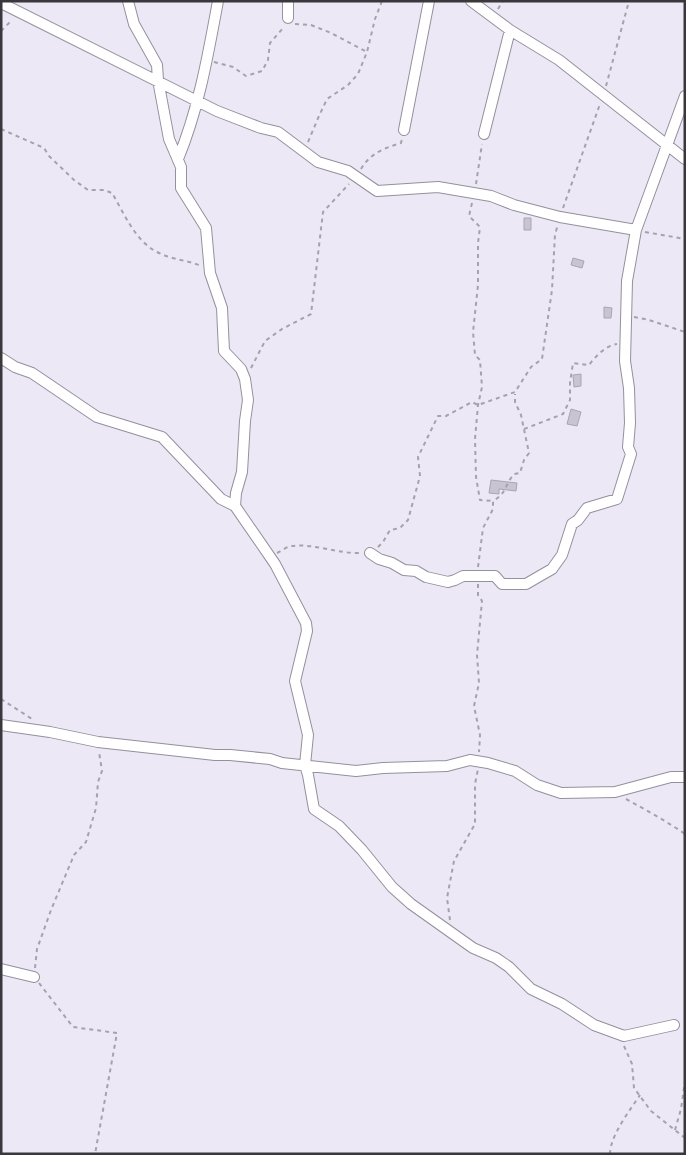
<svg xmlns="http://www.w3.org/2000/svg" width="686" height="1155" viewBox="0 0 686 1155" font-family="Signika,sans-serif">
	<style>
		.building { fill: #c9c4d2; stroke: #aaa5b2 }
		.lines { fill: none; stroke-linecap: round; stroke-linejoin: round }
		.minor-casing { stroke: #94909c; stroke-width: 12 }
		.path { stroke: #a6a2ac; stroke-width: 2; stroke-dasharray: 4 4; stroke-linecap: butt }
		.minor { stroke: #fff; stroke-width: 10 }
	</style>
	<rect width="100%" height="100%" fill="#ede8f6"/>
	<!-- building -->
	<path class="building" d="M524,218H531V230H524Z
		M573,258L584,261L582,268L571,265Z
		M604,307L612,308L611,318H604Z
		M581,374V386L574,387L573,375Z
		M571,409L581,412L577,426L567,424Z
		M491,480L517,483L516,491L499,489V494L489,493Z"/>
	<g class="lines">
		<!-- minor casing -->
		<g class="minor-casing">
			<path id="minor" d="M128,1L134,24L157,65L158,80L169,139L181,167V188L206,228L210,273L222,308L224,351L241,369L245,379L248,400L245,421L242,472L236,493L235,506L275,564L306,623L307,631L295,681L308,735L305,765L308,775L314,809L339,826L362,850L392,887L411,904L473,948L496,958L509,967L531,989L562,1004L594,1025L624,1036L674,1025
				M288,1V18
				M471,1L510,30L559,60L685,159
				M1,3L217,111L261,128L278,132L318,162L348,171L377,191L438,187L491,196L514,205L560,217L636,230
				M404,130L429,1
				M484,134L510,30
				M178,159C199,108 208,55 218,1
				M1,358L15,367L32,373L97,417L162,437L221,499L235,506
				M370,553L379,559L392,563L404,570L416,571L426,577L448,582L455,580L463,576H495L502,584H526L552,569L562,555L572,524L578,520L587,508L617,499L631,454L628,447L630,423L629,388L625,361L627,281L636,230L685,96
				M1,725L50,732L98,742L215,755H230L270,759L282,763L356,771L383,768L447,766L470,760L488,763L515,771L537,785L561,793L615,792L671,777H685
				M1,969L34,977"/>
		</g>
		<!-- path -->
		<path class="path" d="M498,9L503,1
			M295,24L311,25L331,33L367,52
			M1,31L12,20
			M214,62L233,67L246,76L262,71L268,60L270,43L284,27
			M606,86L629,1
			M1,129L44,148L49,156L74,180L88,190H104L112,193C124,213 135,241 157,252C170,259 185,260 199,265
			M308,142L319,116L327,99L348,85L358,74L367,52L375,19L382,1
			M361,169C370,153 385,148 401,143L402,139
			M476,184L482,144
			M472,203L469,216L480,227L478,243V285L473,332L475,355L480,360L482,387L478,405L475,439L476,477L480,500L493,501
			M563,208L600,104
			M645,232L685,239
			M634,317L649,320L685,332
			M251,368L265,341L282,329L311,314L323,212L349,184
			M524,429L563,414L570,400V383L573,363L589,365C596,356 605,346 617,344
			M378,547L383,542L390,530L400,528L408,520L420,476L418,457L438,416H446L472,402L478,405L515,392L531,367L542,359L552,290L555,234L558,225
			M277,553C282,551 287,546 292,546C312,543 339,554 360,553
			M478,567L483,528L493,509V501C507,493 504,486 514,474L520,473L524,460L529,453L521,415L515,402V394
			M478,584V595L482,601L477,655L479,683L474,706L480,735L479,752
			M1,699L32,719
			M626,799C646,810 666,821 685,834
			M450,920L447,898L454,861L475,824V784L478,769
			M35,968L37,949L51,910L74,855L86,842L96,808L98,782L102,771L99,752
			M39,983L73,1027L117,1033L95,1154
			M624,1046L632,1064L634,1088L651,1111L685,1138
			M675,1130L681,1109L685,1081
			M610,1154C610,1136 630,1110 640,1095"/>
		<!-- minor -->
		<use href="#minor" class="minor"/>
	</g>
	<!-- border -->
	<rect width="686" height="1155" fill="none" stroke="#3a383d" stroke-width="5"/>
</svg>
